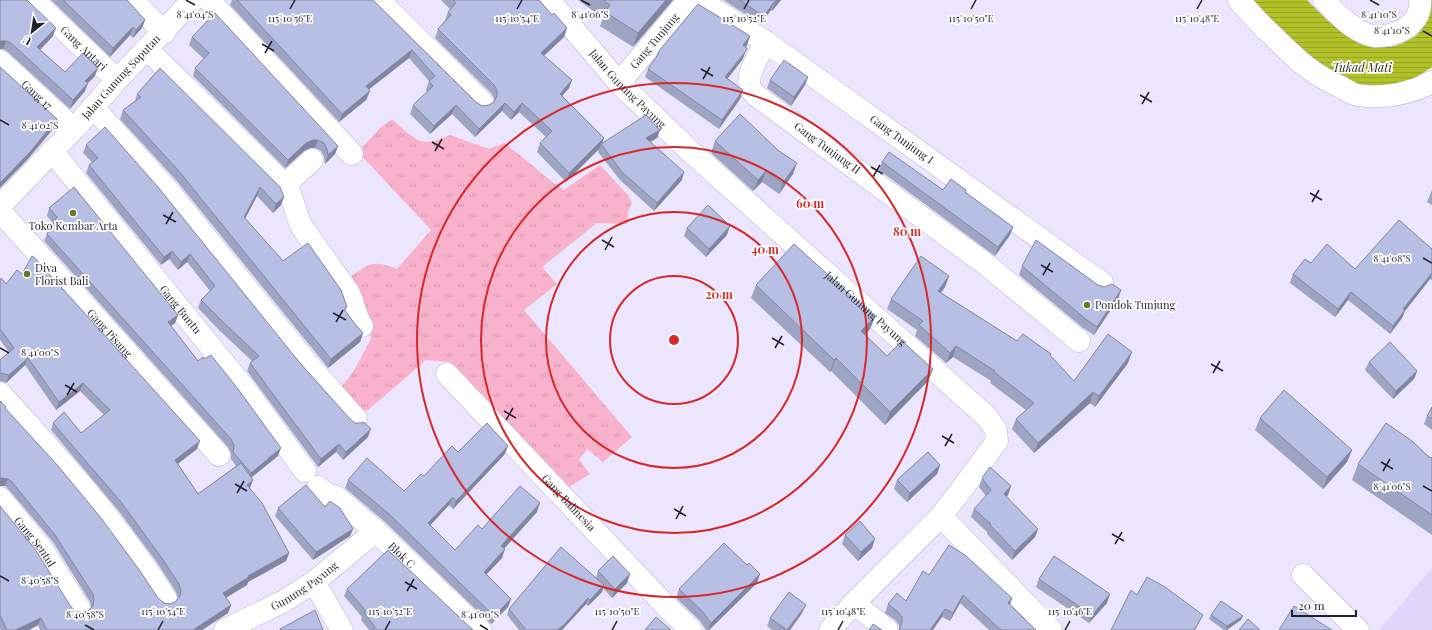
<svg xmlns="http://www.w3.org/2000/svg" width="1432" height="630" viewBox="0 0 1432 630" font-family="'Playfair Display',serif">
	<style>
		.built { fill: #dfd7fb }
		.grass { fill: url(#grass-tufts) }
		.water { fill: url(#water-rules) }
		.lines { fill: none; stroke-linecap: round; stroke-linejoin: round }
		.minor-casing { stroke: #bcb4d9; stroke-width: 23 }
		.secondary-casing { stroke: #bcb4d9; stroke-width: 23 }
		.minor { stroke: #fff; stroke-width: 22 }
		.secondary { stroke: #fff; stroke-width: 22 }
		.wall { fill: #9ea4c4 }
		.shaded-wall { fill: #8186a0 }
		.building { fill: #b8bfe4; stroke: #8186a0 }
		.ticks { fill: none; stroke: #231f2d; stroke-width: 1.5 }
		.ring { fill: none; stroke: #d62828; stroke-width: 2 }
		.poi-dot { fill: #6d7722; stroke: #fff; stroke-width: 1.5 }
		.labels { text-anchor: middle; stroke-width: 3.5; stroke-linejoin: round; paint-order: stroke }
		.street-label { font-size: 11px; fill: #231f2d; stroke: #fff }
		.poi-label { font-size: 11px; fill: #231f2d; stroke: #fff; text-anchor: start }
		.water-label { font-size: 12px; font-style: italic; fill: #292d15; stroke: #fff }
		.ticks-label { font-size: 10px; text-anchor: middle; fill: #231f2d; stroke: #fff; stroke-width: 3.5; stroke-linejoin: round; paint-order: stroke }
		.centre { fill: #d62828; stroke: #fff; stroke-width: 2 }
		.ring-label { font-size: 12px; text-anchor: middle; font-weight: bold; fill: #d62828; stroke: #fff; stroke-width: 3.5; stroke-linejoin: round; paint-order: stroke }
	</style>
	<defs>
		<pattern id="grass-tufts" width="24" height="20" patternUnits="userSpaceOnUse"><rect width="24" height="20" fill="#f9b2cb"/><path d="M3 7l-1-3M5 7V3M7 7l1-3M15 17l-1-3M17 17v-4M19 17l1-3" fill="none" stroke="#d599af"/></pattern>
		<pattern id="water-rules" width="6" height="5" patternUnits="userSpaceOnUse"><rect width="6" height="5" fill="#b1c127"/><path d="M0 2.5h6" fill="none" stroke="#98a523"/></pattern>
	</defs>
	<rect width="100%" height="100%" fill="#ebe6fd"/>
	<!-- built -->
	<path class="built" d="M1432,568V630H1379Z"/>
	<!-- grass -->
	<path class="grass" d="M392,119C400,126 415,142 426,142C434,142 443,138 450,135L489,149L504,143C525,158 543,176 564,190L600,165L628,195L632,203L628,212L627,224L597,223L542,267L557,284L524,310L632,437L603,462L587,449L579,460L590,474L569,487L450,362L426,360L367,411L355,407L339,390L353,372L371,339L366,311L347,279C370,264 370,259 397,269L431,230L358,152L381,127Z"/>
	<!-- water -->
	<path class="water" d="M1246,0H1307C1330,24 1371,62 1407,41C1410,39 1415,37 1417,35C1426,26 1426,11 1429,0H1432V67L1400,88L1343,87Z"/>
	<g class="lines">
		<!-- minor casing -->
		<g class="minor-casing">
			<g id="minor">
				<path id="s1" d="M33,0L117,80"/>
				<path d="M133,0L164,33"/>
				<path d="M209,0L352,154"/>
				<path d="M379,0L482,102"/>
				<path id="s2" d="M549,0L619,83L690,151L987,417L996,430L997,441L962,489L941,516L854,603L830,630"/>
				<path id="s3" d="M699,0L766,42L1102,283"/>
				<path d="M1239,0C1250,14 1262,26 1275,38C1296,59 1313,75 1341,87C1346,90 1352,94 1358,95C1382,99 1410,94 1432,82"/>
				<path d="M1324,0C1335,13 1356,33 1373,36C1378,37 1384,36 1389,35C1406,31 1422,20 1420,0"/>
				<path id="s4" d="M766,42C760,53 744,77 751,90C753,93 756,95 758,97L988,266L1079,341"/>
				<path d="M147,49L285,185C294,198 295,213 302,227L349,293C354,304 355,316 362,326"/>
				<path id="s5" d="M0,61L74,129"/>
				<path id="s6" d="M619,83L689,0"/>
				<path d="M93,107L165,187L307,363L356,419"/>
				<path id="s7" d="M52,151L245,389L305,471"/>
				<path d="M285,185L312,160"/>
				<path id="s8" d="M0,211L219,455"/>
				<path id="s9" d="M447,374L667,607L691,630"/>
				<path d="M0,393C59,458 119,524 166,599"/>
				<path id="s10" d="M318,487L328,495L336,497L376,531L480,630"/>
				<path id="s11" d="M0,498L42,549L79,608"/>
				<path d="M941,516L1051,630"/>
				<path d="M1303,575L1358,630"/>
				<path d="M314,582L342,630"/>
				<path d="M854,603L887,630"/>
				<path id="s12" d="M225,630L284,601L314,582L376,531"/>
			</g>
		</g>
		<!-- secondary casing -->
		<g class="secondary-casing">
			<g id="secondary">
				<path id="s13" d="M0,206L74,129L117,80L193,0"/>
			</g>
		</g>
		<!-- minor -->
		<use href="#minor" class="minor"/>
		<!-- secondary -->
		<use href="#secondary" class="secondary"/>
	</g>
	<!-- wall -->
	<path class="wall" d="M0,0L53,36L40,50L65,72L95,76L88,83L85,91L70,109L8,52L3,49H0Z
		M51,0H127L145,20L142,28L133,38L130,35L110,57Z
		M232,0H373L476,102L482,106L489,105L494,102V98L491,93L435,38L438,29L445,21V20L448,12L450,9L441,0H539L552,15L567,28L564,37L544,56L572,80L569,88L562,96L603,143L660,130L657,138L650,142L682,180L654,211L620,180L598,152L599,149L566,182L537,152L540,143L546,137L519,112L511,120L502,111L475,137L452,114L430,134L410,114L413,105L427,92L426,90L429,81L409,58L368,90L370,91L366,100L339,122L230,5Z
		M578,0H673L633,47L600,26L603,18Z
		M723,0H781L772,11L771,10L761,24Z
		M750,36L747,45L745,47L744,57L742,60L727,79L743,90L740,99L719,129L645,77L648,69L655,59L658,52Z
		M192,37L338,146L335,154L325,164L324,157L321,151L315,148H310L304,151L285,168L193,76L195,68L204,59L189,45Z
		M808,77L805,85L791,106L767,88L770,80Z
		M137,94L284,197L281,205L273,213L257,196L245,219L283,261L347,307L345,310L355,324L363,333L360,342L328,368L175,179L120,119L123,110L135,101Z
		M715,141L793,174L779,194L762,182L753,191L711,153Z
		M86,145L300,363L350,419L368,437L343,460L336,452L318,467L247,371L250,363L252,361L220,331L198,308L201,300L210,291L187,262L178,270L169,259L161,265L86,173L89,165L92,162L83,153Z
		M882,162L943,190L965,192L1013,227L1010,235L995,256L879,170Z
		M1432,190V205L1427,202Z
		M49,208L178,315L175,323L171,326L198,361L278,456L251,478L250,488L289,553L286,561L248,582L247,585L226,598L231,605L228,613L202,630H40L38,625L29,630H1L0,629V506L71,607L76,611L83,613L88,611L91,607L90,602L53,542L9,490L5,486V408L158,598L164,603L170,604L175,602L178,598L176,592L158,564L118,510L51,430L53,423L81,433L104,415L80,391L56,410L25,365L6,383L0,381V360L9,352L0,340V280L6,284L197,449L178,464L198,494L236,466L231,459V453L228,447L44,241L47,234L53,223L47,216Z
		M687,228L727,235L706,257L684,236Z
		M1432,249V280L1430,279L1405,311L1402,318L1390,334L1348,300L1335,317L1290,283L1293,274L1311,263L1355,269Z
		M1022,266L1098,285L1104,287L1121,290L1118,299L1094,335L1083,328L1019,275Z
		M949,276L945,287L941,293L1017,341L1050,355L1074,381L1128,363L1095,407L1090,403L1034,453L1012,429L1016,419L1026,410L990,383L991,381L953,357L946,363L915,336L917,330L887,309L891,299Z
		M756,285L875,317L870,329L865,335L887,356L933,369L928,381L885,425L831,371L830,372L751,298Z
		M1369,362L1417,371L1414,379L1393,399L1365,370Z
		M1432,407V430L1424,424L1427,416Z
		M1260,418L1352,450L1347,462L1323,489L1255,430Z
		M458,452L505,454L453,509L449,505L430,525L455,550L482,529L537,512L504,549L502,558L487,574L508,607L491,624L385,522L345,488L348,480L404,491L424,476Z
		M1429,457L1432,458V535L1352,480L1358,464Z
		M940,465L937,474L907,502L894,489L897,480Z
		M982,478L1011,486L1008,495L1006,497L1038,529L1035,537L1012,560L987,534V532L971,517L974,509L986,496L979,487Z
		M278,508L350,536L313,560L275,516Z
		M845,535L872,548L858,561L842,544Z
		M598,571L630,574L627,583L612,598L603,588L602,592L588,606L586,604L562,630H519L507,615L509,609L596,578Z
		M929,575L1012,598L1010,605L1036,630H989L960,603L950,621L942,617L899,630V625L895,620L885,613L888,604L906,601Z
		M1039,579L1107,603L1089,623L1036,587Z
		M757,583L709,630H706L700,621L676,598L679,589Z
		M347,589L473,630H369L361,620L362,617L344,596Z
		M802,613L790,630H772L767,626L770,618Z
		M1211,615L1241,620L1227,630H1224L1209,619Z"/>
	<!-- shaded-wall -->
	<path class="shaded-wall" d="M666,0H673L633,47L638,33Z
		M777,0H781L772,11L775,2Z
		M774,2L771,10L761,24L764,16Z
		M145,20L142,28L133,38L136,30Z
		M133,27L130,35L110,57L113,48Z
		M56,28L53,36L34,56L37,47Z
		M567,28L564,37L538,61L541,53Z
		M750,36L747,45L740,54L743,45Z
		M0,41H6L3,49H0Z
		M747,48L742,60L722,86L725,77Z
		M412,50L409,58L363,94L366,86Z
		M98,68L95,76L88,83L85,91L70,109L73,100L85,81Z
		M808,77L805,85L791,106L794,97Z
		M572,80L569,88L557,102L560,94Z
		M743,90L740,99L719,129L722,120Z
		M370,91L366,100L339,122L342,114Z
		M505,103L502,111L475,137L479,129Z
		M522,103L519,112L511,120L514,112Z
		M456,105L452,114L430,134L434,126Z
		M57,119L54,128L28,159L0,188V183Z
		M660,130L657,138L644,146L646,138Z
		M604,138L602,145L601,144L599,149L566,182L569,173Z
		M313,140H318L315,148H310L304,151L285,168L288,160L306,143Z
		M338,146L335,154L325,164L328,155Z
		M797,163L793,174L779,194L783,183Z
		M766,171L762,182L753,191L758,180Z
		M684,172L682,180L654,211L657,203Z
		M260,187L257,196L241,226L244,217Z
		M284,197L281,205L273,213L276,204Z
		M730,226L727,235L706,257L709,249Z
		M1013,227L1010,235L995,256L998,247Z
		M172,251L169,259L161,265L164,257Z
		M190,254L187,262L178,270L181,262Z
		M1432,273L1430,279L1405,311L1402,318L1390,334L1393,326L1403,309Z
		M949,276L945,287L934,302L938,291Z
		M1121,290L1118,299L1094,335L1097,327Z
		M1351,292L1348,300L1335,317L1338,309Z
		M178,315L175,323L165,330L168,322Z
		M875,317L870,329L857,344L861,331Z
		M363,333L360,342L328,368L331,359Z
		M956,346L953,357L946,363L950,353Z
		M1132,352L1128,363L1095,407L1099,396Z
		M28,358L25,365L6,383L9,375Z
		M836,358L831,371L830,372L834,360Z
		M933,369L928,381L885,425L890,412Z
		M1417,371L1414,379L1393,399L1396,391Z
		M83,383L80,391L56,410L59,402Z
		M1093,392L1090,403L1034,453L1038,443Z
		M371,429L368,437L343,460L346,452Z
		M200,441L197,449L172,468L175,460Z
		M339,444L336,452L318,467L321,459Z
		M508,446L505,454L453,509L456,501Z
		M281,448L278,456L248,480L251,473Z
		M1352,450L1347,462L1323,489L1327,477Z
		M940,465L937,474L907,502L910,493Z
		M0,478H1L8,479L5,486H0Z
		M253,480L250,488L244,492L247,485Z
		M1011,486L1008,495L1001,503L1004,494Z
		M453,497L449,505L425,531L428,523Z
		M540,503L537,512L498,555L501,546Z
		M353,529L350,536L313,560L316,552Z
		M1038,529L1035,537L1012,560L1015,551Z
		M875,539L872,548L858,561L861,552Z
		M505,549L502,558L481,580L484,572Z
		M289,553L286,561L248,582L247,585L220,601L223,593L248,576Z
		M630,574L627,583L612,598L615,589Z
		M760,574L757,583L709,630H708L711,623Z
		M604,585L602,592L588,606L590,600Z
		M1110,594L1107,603L1089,623L1092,615Z
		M963,595L960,603L950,621L953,613Z
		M588,598L586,604L562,630H557Z
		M1012,598L1009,607L1008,603Z
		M511,599L508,607L491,624L494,616Z
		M231,605L228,613L202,630H193Z
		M806,605L802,613L790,630H787Z
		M945,609L942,617L933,630H930Z
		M1203,615L1200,621L1195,630H1194Z
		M1243,616L1241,620L1226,630L1227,626Z
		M41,618L38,625L29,630H15Z"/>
	<!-- building -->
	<path class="building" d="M0,0H27L56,28L37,47L65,72L83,53L98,68L85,81L88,83L73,100L11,43L6,41H0Z
		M63,0H127L145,20L136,30L133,27L113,48Z
		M237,0H373L476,102L482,106L489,105L494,102L497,96V90L494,85L438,29L451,15L448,12L456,3L453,0H539L552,15L554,13L567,28L541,53L572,80L560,94L604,138L569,173L540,143L552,131L522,103L514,112L505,103L479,129L456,105L434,126L413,105L433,86L429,81L435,76L412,50L366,86L370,91L342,114Z
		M603,0H666L638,33L605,12L610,5Z
		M739,0H777L775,2H774L764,16Z
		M698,4L750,36L743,45L747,48L746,51L725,77L743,90L722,120L648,69L659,53L658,52Z
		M215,13L338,146L328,155L327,149L324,143L318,140H313L306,143L288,160L195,68L209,53L192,37Z
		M784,60L808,77L794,97L770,80Z
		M0,67L57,119L31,151L0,183Z
		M160,68L280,187L284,197L276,204L260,187L244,217L283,261L308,243L341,290L347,307L344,309L355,324L363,333L331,359L178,170L123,110L141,97L137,94Z
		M740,114L779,151L797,163L783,183L766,171L758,180L715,141Z
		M646,115L660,130L646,138L684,172L657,203L622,172L601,144Z
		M105,127L158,187L300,363L350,419L355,423H361L364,422L371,429L346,452L339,444L321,459L250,363L259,356L223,322L201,300L215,286L190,254L181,262L172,251L164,257L89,165L98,158L86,145Z
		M889,152L943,190L951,179L966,190L965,192L1013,227L998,247L882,162Z
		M74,187L178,315L168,322L198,361L203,357L204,359L211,355L238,389L281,448L251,473L233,452L234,445L231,439L47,234L57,217L49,208Z
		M708,205L730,226L709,249L687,228Z
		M1399,220L1432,249V273L1403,309L1405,310L1393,326L1351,292L1338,309L1293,274L1305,259L1311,263L1327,244L1355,269Z
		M1036,240L1098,285L1104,287L1112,284L1121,290L1097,327L1087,320L1022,266Z
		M794,244L875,317L861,331L887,356L902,341L933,369L890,412L836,358L834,360L756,285Z
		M32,256L34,257L200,441L175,460L198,494L241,463L253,480L247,485L262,503L289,553L248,576L249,577L223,593L231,605L193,630H47L41,618L15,630H7L0,615V583L1,582L0,581V506L35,549L71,607L76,611L83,613L88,611L93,606L94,599L93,594L55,535L12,482L8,479L1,478H0V401L6,407L5,408L59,467L101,518L140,571L158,598L164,603L170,604L175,602L180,596L181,590L179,584L161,557L121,502L53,423L64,412L81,433L110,410L83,383L59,402L28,358L9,375L0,373V360L14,348L0,329V280L1,278L6,284L17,270L22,274Z
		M921,256L949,276L938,291L1017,341L1023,334L1051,354L1050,355L1074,381L1108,334L1132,352L1099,396L1093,392L1038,443L1016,419L1034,403L994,372L995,371L956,346L950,353L919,325L923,321L891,299Z
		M1390,342L1417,371L1396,391L1369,362Z
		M1284,390L1352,450L1327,477L1260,418Z
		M1432,407V419L1427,416Z
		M487,423L508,446L456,501L453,497L428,523L455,550L478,525L482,529L520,486L540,503L501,546L505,549L484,572L511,599L494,616L388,513L348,480L367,458L404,491L421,474L424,476L452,446L458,452Z
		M1386,423L1412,441L1429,457L1432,458V515L1358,464Z
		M928,452L940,465L910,493L897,480Z
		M990,467L1011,486L1004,494L1038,529L1015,551L990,525L991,524L974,509L991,490L982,478Z
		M306,485L325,507L330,501L340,508L353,529L316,552L278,508Z
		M860,521L875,539L861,552L845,535Z
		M724,543L747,565L749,563L760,574L711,623L703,612L679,589Z
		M949,545L965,555L1012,598L1008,603L1036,630H1001L963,595L953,613L945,609L930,630H899L902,623V617L898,612L888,604L897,593L906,601L923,571L929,575Z
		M561,547L604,585L590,600L588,598L564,625L557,630H526L509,609Z
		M388,550L473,630H377L364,612L366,611L347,589Z
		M613,556L630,574L615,589L598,571Z
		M1054,556L1110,594L1092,615L1039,579Z
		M1147,577L1165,587L1203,615L1194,630H1111L1131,590L1137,595Z
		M789,592L806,605L787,630L770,618Z
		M1221,601L1243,616L1227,626L1211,615Z
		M1294,606L1332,630H1279Z
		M315,610L323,630H280V629Z
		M656,617L671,630H645Z
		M1248,619L1260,630H1239Z
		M873,624L882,630H869Z
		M782,627L785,630H779Z"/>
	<!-- ticks -->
	<path class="ticks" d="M186,0L195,5M581,0L590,5M1370,0L1379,5M290,9L295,0M517,9L522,0M744,9L749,0M971,9L976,0M1197,9L1202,0M1423,31L1432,36M262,44L274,51M265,53L272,41M701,69L713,76M703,79L710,67M1140,95L1152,102M1142,104L1149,92M0,120L9,125M432,142L444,149M435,151L442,139M871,167L883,174M873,177L880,165M1310,193L1322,200M1312,202L1319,190M163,215L176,222M166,224L173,212M602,240L614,247M605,250L612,237M1423,258L1432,263M1041,265L1053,272M1043,275L1050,263M333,313L346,320M336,322L343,310M772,338L784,345M0,348L9,353M775,348L782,336M1211,364L1223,371M1213,373L1220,361M65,385L77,392M67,395L74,383M504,411L516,418M506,420L513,408M942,436L954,443M945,446L952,434M1381,462L1393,469M1383,471L1390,459M235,484L247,491M1423,486L1432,491M237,493L244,481M674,509L686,516M676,519L683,506M1112,534L1124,541M1115,544L1122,532M0,576L9,581M405,582L417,589M407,591L414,579M85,625L94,630M480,625L488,630M158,630L163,621M385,630L390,621M612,630L617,621M838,630L843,621M1065,630L1070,621"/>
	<!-- distance rings -->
	<g class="ring">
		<circle cx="674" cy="340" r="64"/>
		<circle cx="674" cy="340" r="128"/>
		<circle cx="674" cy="340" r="193"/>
		<circle cx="674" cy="340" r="257"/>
	</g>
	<!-- markers -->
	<g class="poi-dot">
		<circle cx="73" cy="213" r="4"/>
		<circle cx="27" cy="274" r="4"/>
		<circle cx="1087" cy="305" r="4"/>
	</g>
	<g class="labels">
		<!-- street labels -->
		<g class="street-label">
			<text dy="4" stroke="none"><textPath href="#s6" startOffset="55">Gang Tunjung</textPath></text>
			<text dy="4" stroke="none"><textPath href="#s1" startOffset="70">Gang Antari</textPath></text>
			<text dy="4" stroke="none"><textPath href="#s13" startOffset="177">Jalan Gunung Soputan</textPath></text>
			<text dy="4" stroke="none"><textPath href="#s2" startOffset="119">Jalan Gunung Payung</textPath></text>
			<text dy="4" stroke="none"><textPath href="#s5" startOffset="50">Gang 17</textPath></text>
			<text dy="4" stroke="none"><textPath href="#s3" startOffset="246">Gang Tunjung I</textPath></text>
			<text dy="4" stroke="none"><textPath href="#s4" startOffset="148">Gang Tunjung II</textPath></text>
			<text dy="4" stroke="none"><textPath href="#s2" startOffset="443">Jalan Gunung Payung</textPath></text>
			<text dy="4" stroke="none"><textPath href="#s7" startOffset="204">Gang Buntu</textPath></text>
			<text dy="4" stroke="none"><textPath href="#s8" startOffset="164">Gang Pisang</textPath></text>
			<text dy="4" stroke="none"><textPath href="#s9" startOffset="177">Gang Balinesia</textPath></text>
			<text dy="4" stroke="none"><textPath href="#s11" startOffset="56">Gang Sentul</textPath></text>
			<text dy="4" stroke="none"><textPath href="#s10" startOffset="109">Blok C</textPath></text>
			<text dy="4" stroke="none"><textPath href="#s12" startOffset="91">Gunung Payung</textPath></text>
		</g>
		<!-- poi labels -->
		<g class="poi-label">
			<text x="73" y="230" text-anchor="middle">Toko Kembar Arta</text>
			<text x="35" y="272">Diva<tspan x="35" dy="13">Florist Bali</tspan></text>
			<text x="1095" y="309">Pondok Tunjung</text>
		</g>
		<!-- water labels -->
		<g class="water-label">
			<text x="1362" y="72">Tukad Mati</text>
		</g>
	</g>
	<g class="ticks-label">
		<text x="1379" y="18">8°41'10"S</text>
		<text x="590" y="18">8°41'06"S</text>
		<text x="195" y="18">8°41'04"S</text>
		<text x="290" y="22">115°10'56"E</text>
		<text x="517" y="22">115°10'54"E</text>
		<text x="744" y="22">115°10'52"E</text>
		<text x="971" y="22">115°10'50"E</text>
		<text x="1197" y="22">115°10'48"E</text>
		<text x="1392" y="34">8°41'10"S</text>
		<text x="40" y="129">8°41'02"S</text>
		<text x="1392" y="262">8°41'08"S</text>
		<text x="40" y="356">8°41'00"S</text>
		<text x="1392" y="490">8°41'06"S</text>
		<text x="40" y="584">8°40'58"S</text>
		<text x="163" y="615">115°10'54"E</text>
		<text x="390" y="615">115°10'52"E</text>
		<text x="617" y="615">115°10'50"E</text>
		<text x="843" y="615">115°10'48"E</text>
		<text x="1070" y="615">115°10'46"E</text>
		<text x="85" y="618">8°40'58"S</text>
		<text x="480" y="618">8°41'00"S</text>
	</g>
	<circle cx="674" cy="340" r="6" class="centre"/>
	<g class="ring-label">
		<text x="810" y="208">60 m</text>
		<text x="907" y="236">80 m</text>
		<text x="765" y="254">40 m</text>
		<text x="719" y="299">20 m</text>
	</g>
	<!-- north arrow -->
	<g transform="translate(32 32) rotate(210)" stroke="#ffffff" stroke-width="3" paint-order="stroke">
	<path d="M0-3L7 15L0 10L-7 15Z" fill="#231f2d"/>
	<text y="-6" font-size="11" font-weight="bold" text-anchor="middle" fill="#231f2d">U</text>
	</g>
	<!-- scale -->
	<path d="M1292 610v6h64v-6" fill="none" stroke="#231f2d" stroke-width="2"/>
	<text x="1298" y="610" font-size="12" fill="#231f2d" stroke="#ffffff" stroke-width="3" paint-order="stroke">20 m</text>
</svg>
